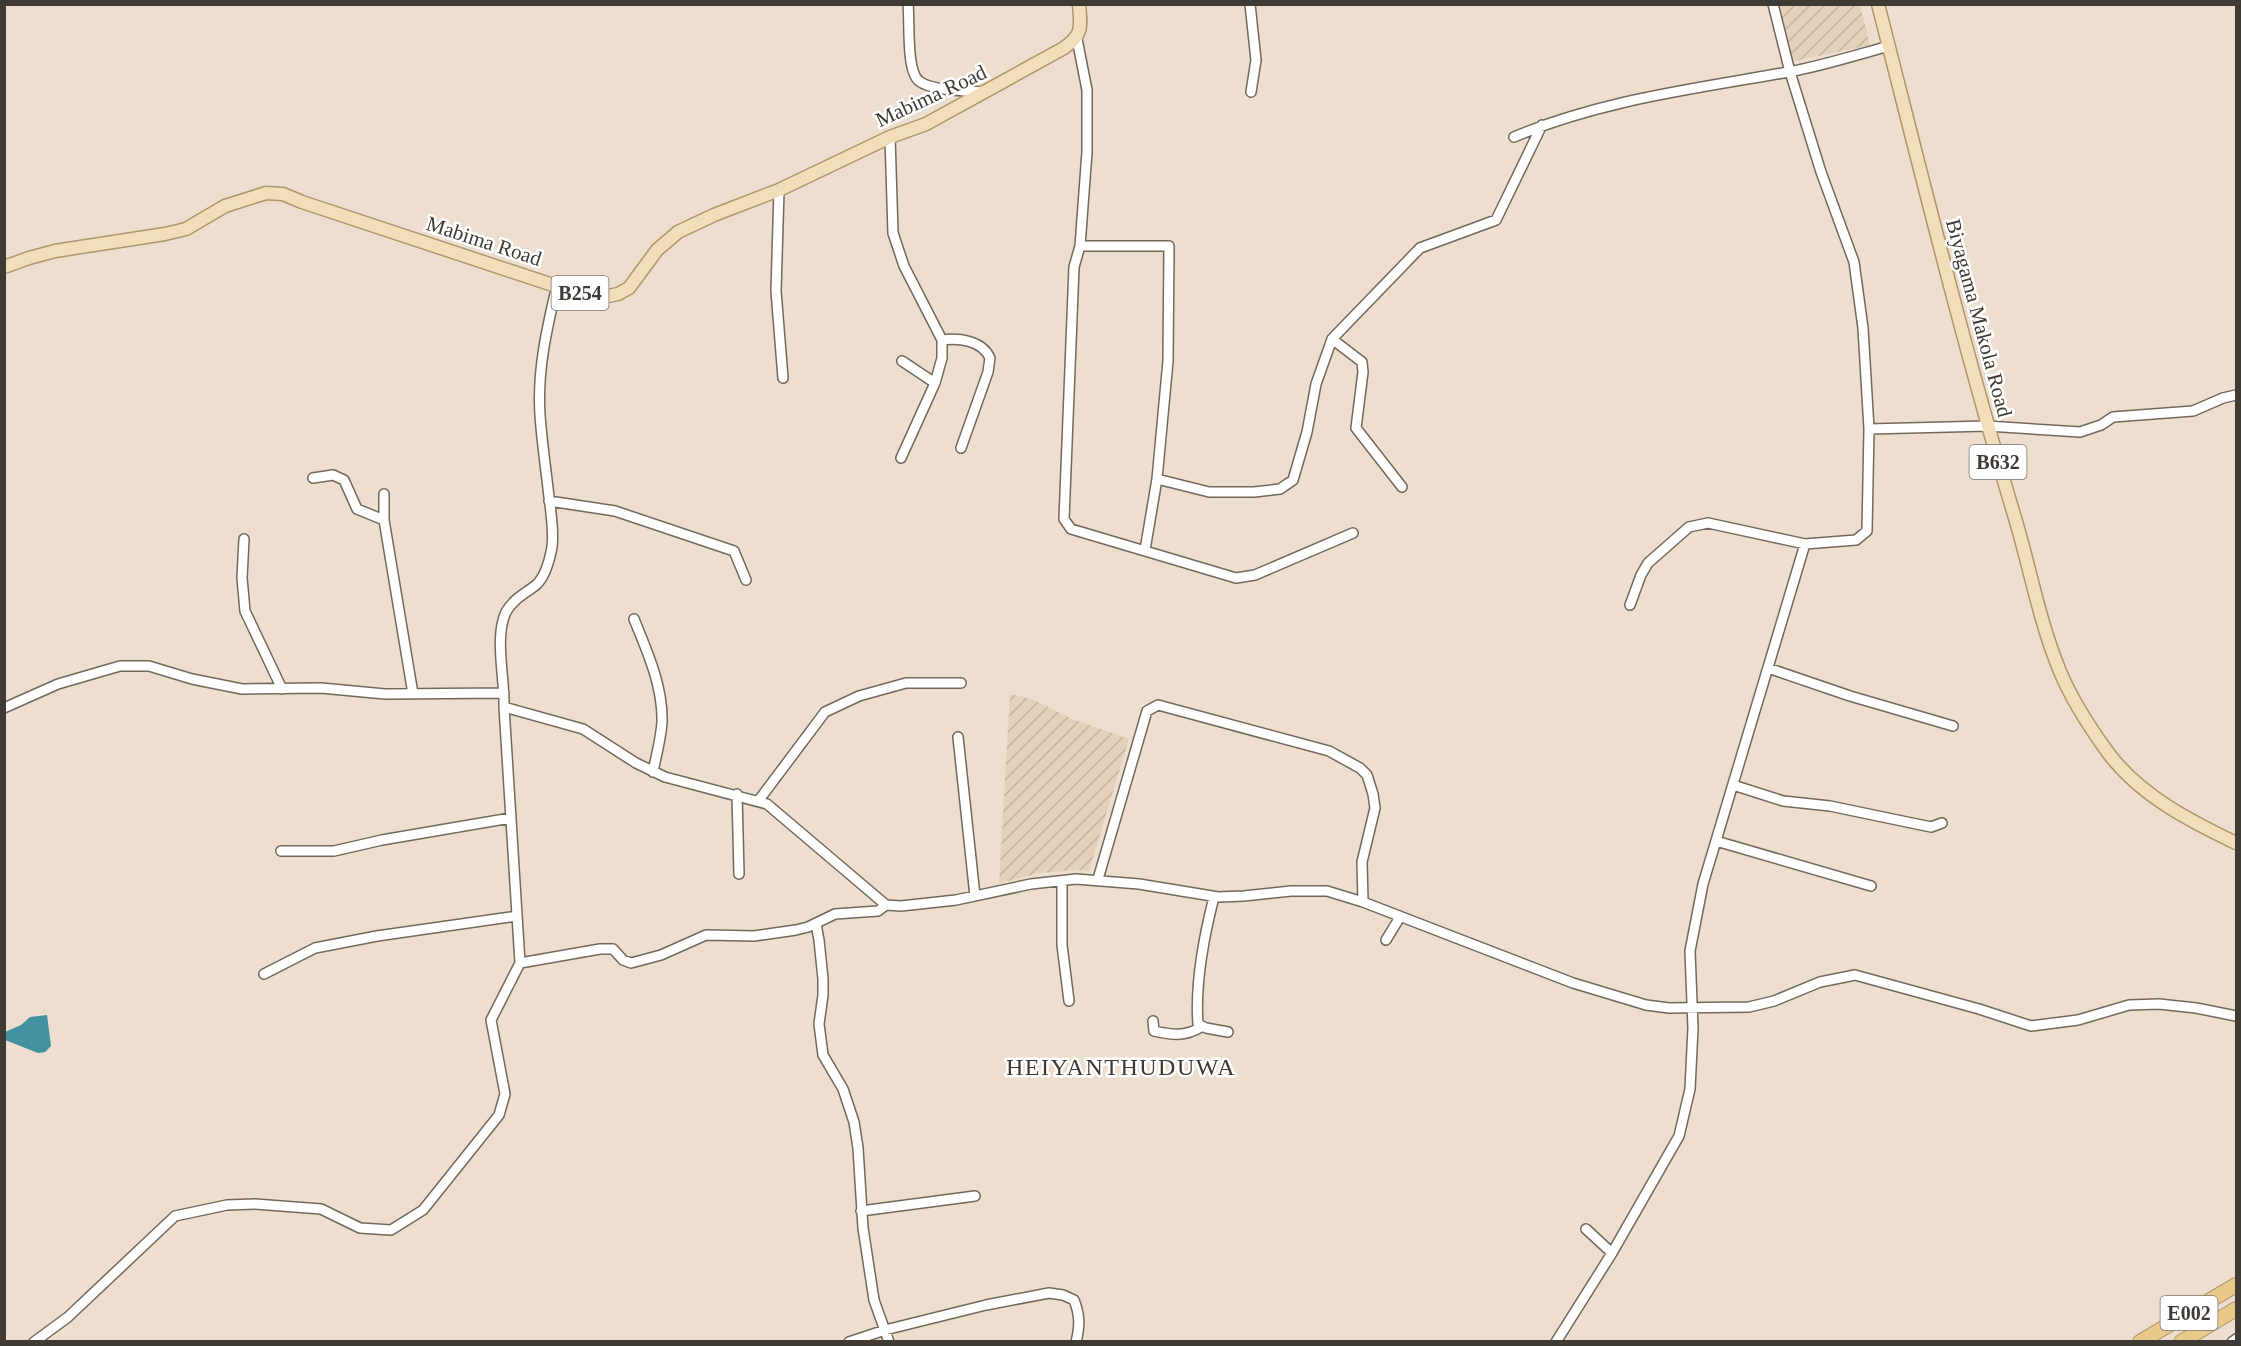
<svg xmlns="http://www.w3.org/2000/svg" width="2241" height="1346" viewBox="0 0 2241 1346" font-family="'Times New Roman',serif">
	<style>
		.industrial { fill: url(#industrial-furrows) }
		.water { fill: #4291a0 }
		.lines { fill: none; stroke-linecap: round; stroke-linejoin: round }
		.minor-casing { stroke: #74685a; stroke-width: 12 }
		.major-casing { stroke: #ae966b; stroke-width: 15 }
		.highway-casing { stroke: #ae966b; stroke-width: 16 }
		.minor { stroke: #fff; stroke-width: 9 }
		.major { stroke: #f2deb8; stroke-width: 12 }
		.highway { stroke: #eac888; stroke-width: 14 }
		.labels { text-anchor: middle; stroke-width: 5; stroke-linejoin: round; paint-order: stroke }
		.shield { fill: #fff; stroke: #797571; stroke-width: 1.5 }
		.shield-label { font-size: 20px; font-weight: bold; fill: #3f3a34 }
		.street-label { font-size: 21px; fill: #3f3a34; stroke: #fff }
		.quarter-label { font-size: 24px; letter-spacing: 1.5px; fill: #3f3a34; stroke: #fff }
	</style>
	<defs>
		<pattern id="industrial-furrows" width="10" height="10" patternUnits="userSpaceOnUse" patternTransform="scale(1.5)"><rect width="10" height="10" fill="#e4d1bc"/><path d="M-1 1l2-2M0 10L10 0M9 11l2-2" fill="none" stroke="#c5b4a2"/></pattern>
	</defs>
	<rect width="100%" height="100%" fill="#eddecf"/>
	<!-- industrial -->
	<path class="industrial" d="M1774,5H1860L1870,45L1791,62Z
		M1010,694L1034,700L1072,719L1129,739L1089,871L1075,870L1041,873L999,883Z"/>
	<!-- water -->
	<path class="water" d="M47,1015L51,1046L45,1052L38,1053L5,1040V1032L21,1025L30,1017Z"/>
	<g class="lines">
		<!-- minor casing -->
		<g class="minor-casing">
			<path id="minor" d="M908,4C910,21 906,71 919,81C931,91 968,91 983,92
				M1250,4L1256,60L1251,92
				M1077,39L1087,90V152L1080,246L1074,267L1064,519L1071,529L1236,578L1255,575L1353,533
				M890,137L893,233L904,266L942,340V358L935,383L901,458
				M1514,137C1601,100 1694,89 1788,72C1822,66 1856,55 1889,46
				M779,190L776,291L783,378
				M1080,246H1169L1168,361L1157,479L1145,550
				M557,285C547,328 537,370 540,415C542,443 546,470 549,497C551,513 554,531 552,547C550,558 545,577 536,585C526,593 513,599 506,612C494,637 505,679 504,707L583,729L636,763L665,777L767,804L886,905L901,906L956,900L1031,884L1076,879L1139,884L1218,897L1244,896L1291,891H1327L1363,902L1573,983L1646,1005L1669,1008L1749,1007L1774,1001L1820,982L1855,975L1979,1009L2031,1026L2078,1020L2129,1005L2159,1004L2196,1008L2236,1016
				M1332,339L1362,362L1363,372L1356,428L1402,487
				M942,340C959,338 982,340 990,358L988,372L961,448
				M902,361L935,383
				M1869,429L1987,426L2080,432L2101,425L2113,417L2193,411L2223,398L2236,395
				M313,478L333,475L344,480L357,509L384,520V494
				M1157,479L1209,492H1254L1280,489L1293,480L1307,432L1316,384L1332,339L1420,248L1496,220L1542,125
				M549,501L615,511L734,551L746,580
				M384,520L413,694
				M244,539L242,578L245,611L282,689
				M1630,605L1641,575L1648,563L1689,527L1708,523L1805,544L1856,540L1867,531L1869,429L1863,328L1854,262L1821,172L1790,72L1773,4
				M634,619C647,651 663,686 662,722C661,739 656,756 653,772
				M1768,668L1850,696L1953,726
				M4,708L58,684L120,666H149L192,679L242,689L321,688L385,694L504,693
				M958,737L975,896
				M1733,785L1783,801L1830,806L1931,827L1942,823
				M737,794L739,874
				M759,800L825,712L859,696L906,683H961
				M1716,841L1871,886
				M281,851H334L382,840L511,818
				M1098,879L1147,711L1158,705L1329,751L1360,768L1367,775L1373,794L1375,808L1362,862L1363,902
				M1062,881V945L1069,1001
				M1214,897C1204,936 1195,984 1198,1024L1206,1028L1228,1032
				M816,924L819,940L823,979V995L819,1024L823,1055L843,1089L854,1122L858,1148L863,1228L874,1300L889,1342
				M1386,940L1400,917
				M520,963L600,949H613L623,960L631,963L661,955L706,935L754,936L796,930L808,927L835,914L878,911L886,905
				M264,974L315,948L377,936L517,916
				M1153,1021L1154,1031C1172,1035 1185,1037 1201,1027
				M861,1211L975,1196
				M1586,1229L1612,1253
				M34,1342L68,1317L175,1216L227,1205L255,1204L321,1209L360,1228L391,1230L423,1210L499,1115L505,1094L491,1020L520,963L504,707
				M849,1342L885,1330L986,1305L1049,1293L1063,1295L1074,1300C1080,1315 1080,1326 1076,1342
				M1556,1342L1612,1253L1679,1136L1690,1089L1693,1028L1690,951L1703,884L1805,544
				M2232,1342L2236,1339"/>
		</g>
		<!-- major casing -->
		<g class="major-casing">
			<path id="major" d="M1878,4C1922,176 1964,349 2015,518C2030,568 2039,620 2059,669C2071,699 2090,728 2109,754C2141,796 2190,821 2236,843
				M4,267L29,258L55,251L165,234L186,229L225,206L266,193L283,194L302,202L586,296L603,297L618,294L629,288L657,250L678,232L714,215L779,190L890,137L926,124L1064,48C1083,34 1081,28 1079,4"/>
		</g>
		<!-- highway casing -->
		<g class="highway-casing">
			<path id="highway" d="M2140,1342L2236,1285
				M2181,1342L2236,1309"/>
		</g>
		<!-- minor -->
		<use href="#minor" class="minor"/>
		<!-- major -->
		<use href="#major" class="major"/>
		<!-- highway -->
		<use href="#highway" class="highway"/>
	</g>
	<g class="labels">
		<!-- shield labels -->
		<g class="shield">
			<rect x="551.5" y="276" width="57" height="34" rx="4.5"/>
			<rect x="1969.5" y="445" width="57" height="34" rx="4.5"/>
			<rect x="2160.5" y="1296" width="57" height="34" rx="4.5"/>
		</g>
		<g class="shield-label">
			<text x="580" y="300">B254</text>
			<text x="1998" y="469">B632</text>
			<text x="2189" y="1320">E002</text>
		</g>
		<!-- street labels -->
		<g class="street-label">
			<text transform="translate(931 96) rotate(-25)" y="7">Mabima Road</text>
			<text transform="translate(484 241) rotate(18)" y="7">Mabima Road</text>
			<text transform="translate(1979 318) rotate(75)" y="7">Biyagama Makola Road</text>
		</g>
		<!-- quarter labels -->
		<g class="quarter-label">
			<text x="1121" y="1075">HEIYANTHUDUWA</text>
		</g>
	</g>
	<!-- border -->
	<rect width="2241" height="1346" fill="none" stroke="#3f3a34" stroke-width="12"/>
</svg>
